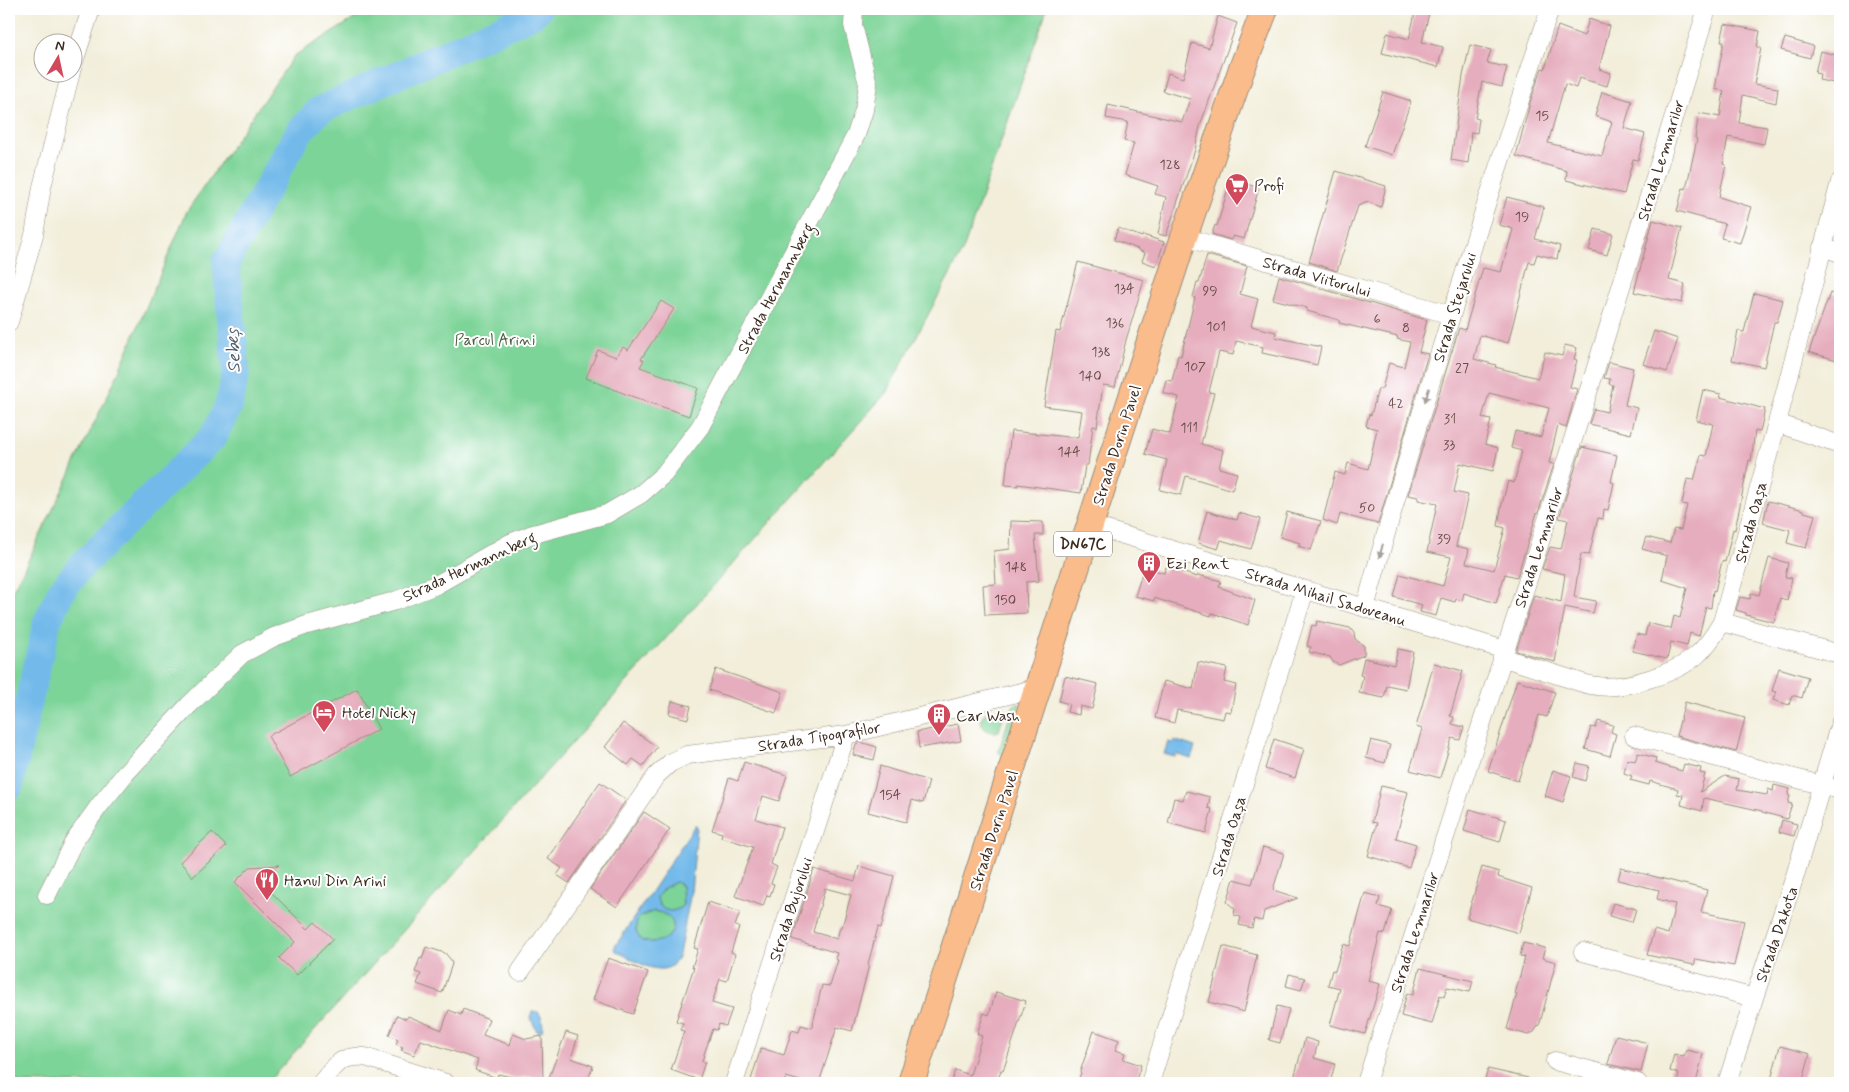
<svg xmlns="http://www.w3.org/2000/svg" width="1849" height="1092" viewBox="0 0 1849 1092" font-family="Mynerve,sans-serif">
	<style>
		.green { fill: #7dd498; stroke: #5c7f5b }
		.water { fill: #73baea; stroke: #577284; fill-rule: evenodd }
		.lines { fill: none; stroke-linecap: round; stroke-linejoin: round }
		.river { stroke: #73baea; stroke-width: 28 }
		.building { fill: #e6adbe; fill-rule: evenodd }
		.minor-casing { stroke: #968c7c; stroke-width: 19 }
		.primary-casing { stroke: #968c7c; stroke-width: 28 }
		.minor { stroke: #fff; stroke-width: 18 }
		.primary { stroke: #fabc8b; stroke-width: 26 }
		.oneway { fill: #a79f9a }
		.labels { text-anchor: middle; stroke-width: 4; stroke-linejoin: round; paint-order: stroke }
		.number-label { font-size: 14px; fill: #664b46 }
		.shield { fill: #fff; stroke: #766a62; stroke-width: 1 }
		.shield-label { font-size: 15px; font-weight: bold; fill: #3b2a1e }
		.street-label { font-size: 16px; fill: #3b2a1e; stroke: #fff }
		.poi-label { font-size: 16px; fill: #3b2a1e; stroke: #fff; text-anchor: start }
		.park-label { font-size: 16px; fill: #4f5d43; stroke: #fff }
		.water-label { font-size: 18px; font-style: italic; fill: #4f5c65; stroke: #fff }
	</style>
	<rect width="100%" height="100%" fill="#fff"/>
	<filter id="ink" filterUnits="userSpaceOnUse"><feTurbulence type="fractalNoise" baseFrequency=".02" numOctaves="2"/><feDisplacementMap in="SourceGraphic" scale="10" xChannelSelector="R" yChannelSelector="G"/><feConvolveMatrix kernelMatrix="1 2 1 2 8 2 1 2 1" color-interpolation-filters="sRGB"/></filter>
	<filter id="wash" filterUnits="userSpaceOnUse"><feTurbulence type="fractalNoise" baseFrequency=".0096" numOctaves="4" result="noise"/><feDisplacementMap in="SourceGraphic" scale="20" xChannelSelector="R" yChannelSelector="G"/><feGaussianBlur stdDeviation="1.12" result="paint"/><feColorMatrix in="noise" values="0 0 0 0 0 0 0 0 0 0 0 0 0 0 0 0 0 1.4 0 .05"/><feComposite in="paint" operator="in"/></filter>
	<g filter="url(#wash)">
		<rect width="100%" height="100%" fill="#f2eeda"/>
		<!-- green -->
		<path class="green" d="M370,9H1047L963,250L886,393L267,1083H9V597L27,563L116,378L187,211L294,56Z
			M1017,703L1020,704L1004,756L999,753V750L1013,706Z
			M1005,710L999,731C990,734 983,730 981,721L983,715L987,712Z
			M676,882L682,886L683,905C674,915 658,912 657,897L664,888Z
			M654,911C688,917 674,948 642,941C635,933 634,927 639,917Z"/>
		<!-- water -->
		<path class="water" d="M1174,740L1195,747L1191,759L1176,754L1175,757L1164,754L1168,742L1173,743Z
			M695,825L697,827L691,892L679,954C669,985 635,960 616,951L614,948ZM676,882L682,886L683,905C674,915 658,912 657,897L664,888ZM654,911C687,916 674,948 642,941C635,933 634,927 639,917Z
			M533,1011L538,1012C542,1016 544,1026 542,1031H537L530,1017Z"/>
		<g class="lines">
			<!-- river -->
			<path class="river" d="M9,787L47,622L61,591L83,564L213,437L229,405L236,372L226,262L299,132L320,110L531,15L538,9"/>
		</g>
		<g id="blocks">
			<!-- building -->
			<path class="building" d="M1416,9H1430L1422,42L1443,47L1438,67L1382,53L1387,33L1409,39Z
				M1218,16L1237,23L1200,126L1195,150L1166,236L1158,234L1166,197L1155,194L1158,186L1125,175L1134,143L1124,141L1128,122L1106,118L1108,105L1182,122L1190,99L1163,91L1168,73L1183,78L1192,43L1209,48Z
				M1589,19L1610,26L1599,69L1611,73L1607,86L1579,78L1576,88L1565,84L1548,143L1602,156L1612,122L1595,116L1602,92L1632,101L1624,128L1645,134L1638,160L1633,159L1624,194L1566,180L1567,171L1516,156L1531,99L1542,68L1545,69L1558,26L1584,36Z
				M1725,24L1760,31L1757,47L1761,48L1754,84L1778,88L1776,103L1743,95L1739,123L1767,127L1764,144L1728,137L1723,164L1726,165L1719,197L1751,207L1740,243L1721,238L1725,224L1677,211L1683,188L1686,189L1697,139L1695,138L1699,113L1720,117L1724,91L1715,89L1724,41H1721Z
				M1785,38L1813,46L1810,58L1781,50Z
				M1470,45L1491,50L1487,63L1507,67L1502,87L1482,82L1475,118L1479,119L1477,133L1471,132L1468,163L1451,160L1463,76Z
				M1820,51L1840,56V79L1834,78V83L1819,80L1820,74L1815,73Z
				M1383,92L1411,101L1392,155L1365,146Z
				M1336,171L1386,186L1381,207L1368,202L1358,206L1337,271L1309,262Z
				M1231,179L1259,188L1244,239L1233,236L1231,240L1212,234L1215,225L1217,226Z
				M1507,197L1544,207L1535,239L1560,246L1557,259L1537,254L1534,263L1529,262L1508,343L1480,335L1474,359L1496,365L1495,367L1538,378L1545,352L1562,356L1565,345L1577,348L1574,359L1577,360L1570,387L1577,389L1566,428L1558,425L1549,463L1554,464L1538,513H1537L1517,577L1505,574L1496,603L1464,593L1462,601L1456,599L1455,602L1441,598L1436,616L1420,612L1422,605L1394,597L1400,574L1443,586L1451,557L1427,552L1437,504L1418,500V497L1408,495L1459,328L1465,330L1483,268L1501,272L1513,229L1499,225ZM1489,393L1549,408L1541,437L1515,431L1511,448L1522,451L1514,483L1508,481L1501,508L1498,526L1505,528L1494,570L1466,563L1469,549L1456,546L1468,495L1454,492L1460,463L1493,471L1498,448L1485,444L1491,420L1482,418Z
				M1653,220L1682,228L1669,280L1685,284L1682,303L1634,292Z
				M1118,228L1142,237L1143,235L1164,242L1156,266L1142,261L1145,253L1138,250V249L1114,240Z
				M1595,229L1613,234L1607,255L1589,250Z
				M1207,255L1247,266L1240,294L1258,299L1251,326L1276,332L1275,337L1321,347L1317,365L1262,353L1263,347L1236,341L1233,355L1219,352L1209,392L1214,393L1201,444L1223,450L1219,468L1237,473L1232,490L1186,476L1181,495L1160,490L1167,460L1145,454L1152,429L1170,434L1179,397L1163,393L1166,380L1172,381L1178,355L1181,356L1195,298L1193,297L1197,283H1199Z
				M1078,262L1144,280L1126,340L1115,387L1103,385L1097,427L1093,426L1088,465H1085L1081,493L1018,484V486L1005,485L1011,431L1078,438L1082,411L1044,406L1056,331L1060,332Z
				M1279,276L1427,320L1419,352L1428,354L1378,524L1340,514L1337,525L1323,520L1335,472L1345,475L1348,463L1368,469L1377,429L1366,426L1369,414L1371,415L1378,389H1382L1389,363L1404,367L1410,342L1397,339L1398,337L1339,323V320L1307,311V308L1273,299Z
				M1754,293L1783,300L1777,322H1774L1764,367L1732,360L1738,331L1744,332Z
				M1830,293L1840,296V361L1809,352Z
				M661,301L674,309L641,359L644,360L640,367L698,388L689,416L628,395L586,378L598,350L616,357L623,347L628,350Z
				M1654,331L1678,339L1667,372L1643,364Z
				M1609,362L1633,368L1625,405L1637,408L1631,434L1589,424L1594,409L1607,412L1613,385L1609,384L1610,379L1604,378Z
				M1703,390L1721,394L1720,397L1765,409L1760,432L1755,431L1751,461L1749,460L1735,530L1733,529L1725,562L1722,561L1715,591L1713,590L1711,608L1706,607L1699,636L1690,633L1687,646L1671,642L1667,659L1633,651L1637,634L1645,636L1648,623L1671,629L1674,616L1680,618L1687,588L1662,580L1667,556L1642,549L1646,537L1670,543L1674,529L1681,530L1687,505L1682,504L1687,479L1694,480L1701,455L1706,456L1713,424L1696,420Z
				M1582,447L1617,455L1611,482L1614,483L1608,510L1604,509L1603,519L1598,518L1589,555L1581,554L1574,597L1596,601L1593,613L1565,607L1555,662L1516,651L1534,595L1561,602L1565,574L1542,569L1550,547L1561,549L1568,520L1559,518Z
				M1768,501L1804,510V512L1815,515L1806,548L1787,543L1790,530L1763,523Z
				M1207,511L1237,520L1239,513L1260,519L1251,549L1221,540L1218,549L1198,543Z
				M1287,512L1321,521L1311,550L1298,546L1300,543L1280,537Z
				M1011,521L1043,522V535H1035L1039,581L1026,582L1027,613L985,615L983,585L996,584L994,551L1010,549Z
				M1769,558L1788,563L1785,577L1792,578L1787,600L1780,598L1774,622L1746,615V613L1736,610L1740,597L1750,599L1751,593L1759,595Z
				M1144,567L1164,573L1166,567L1197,577L1198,575L1221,581L1219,587L1255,600L1248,625L1212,613L1211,616L1154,598V601L1135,596Z
				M1317,621L1350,628L1354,633L1355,639L1364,646V655L1339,665L1333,662L1330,657L1309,652L1311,647L1307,646L1312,625L1316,626Z
				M1398,649L1413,652L1406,689L1387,685L1384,698L1359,693L1363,676L1360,675L1364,658L1394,665Z
				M1198,662L1227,668L1224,682L1236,685L1231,712L1225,711L1223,719L1177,710L1174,723L1155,718L1164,681L1193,689Z
				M1434,663L1463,671L1450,716L1454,717L1452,724L1464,727L1460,740L1452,738L1440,778L1410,770L1422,729L1416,727Z
				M1779,668L1808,677L1802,698L1792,695L1789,705L1773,700L1776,692L1772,691Z
				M716,669L783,692L776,713L709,690Z
				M1065,676L1098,684L1092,709L1080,706L1079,715L1067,712L1069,704L1059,701Z
				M1517,680L1555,692L1547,717L1539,715L1518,781L1488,771Z
				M357,689L379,729L290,777L268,736Z
				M672,701L691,706L688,719L669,714Z
				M1685,702L1745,718L1736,752L1676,736Z
				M1598,721L1613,725L1611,732L1616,734L1610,756L1585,749L1591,727L1596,728Z
				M623,723L657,747L643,766L633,759L628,765L605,747Z
				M958,724L961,741L919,748L917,732Z
				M1274,739L1304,749L1295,778L1265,769Z
				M1371,740L1390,745L1385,763L1366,758Z
				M860,742L877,747L874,760L853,755L856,744Z
				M1638,753L1656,758L1655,763L1682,771L1684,764L1701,768L1700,773L1705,774L1700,792L1725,776L1739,779L1737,790L1767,795L1768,789L1773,791L1774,785L1790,789L1788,795L1790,796L1788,803L1792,804L1787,819L1762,812V811L1704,798L1702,811L1681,805L1683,795L1677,794L1678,789L1650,781L1649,785L1630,780L1632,776L1624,773L1627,759L1635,761Z
				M744,762L787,775L779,801L763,796L756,819L782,827L771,864L777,867L771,883L774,884L770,896L767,895L763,906L735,896L753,847L721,837L722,833L712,830L729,778L738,781Z
				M1577,763L1589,766L1585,781L1573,777Z
				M880,766L929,781L923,803L912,800L906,822L868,812Z
				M1553,770L1571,776L1563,802L1545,796Z
				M600,782L626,800L569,883L557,875L562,868L548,859Z
				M1381,786L1408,792L1396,838L1416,844L1409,868L1368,856L1377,823L1372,822Z
				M1186,791L1210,797L1208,808L1212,809L1206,833L1168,823L1174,798L1183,800Z
				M1470,809L1506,820L1500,842L1464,831Z
				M644,812L670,829L617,907L590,889Z
				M1782,820L1797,824L1794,836L1779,832Z
				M212,832L226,846L193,877L180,862Z
				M1263,847L1284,853L1273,890L1298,898L1264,911L1262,921L1254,919L1252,928L1239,925L1241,917L1234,915L1235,909L1227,902L1234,879L1252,884Z
				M279,865L261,882L308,929L315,922L333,939L297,975L279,958L295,942L235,882L250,867Z
				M859,866L894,876L881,928L878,927L868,964L869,965L852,1031L837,1027L819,1083H807L786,1077L784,1083H750L761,1048L784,1055L792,1030L799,1032L801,1025L812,1028L822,985L830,986L838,960L835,959L837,953L792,939L814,869L855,881ZM825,888L851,895L842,927H840L837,939L813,932Z
				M1482,867L1499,872L1498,877L1532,888L1519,933L1467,918Z
				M1621,868L1707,890L1701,912L1744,921L1734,966L1696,959L1694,965L1647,955L1654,930L1668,934L1675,904L1657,899L1659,890L1618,880Z
				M1365,893L1380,897L1378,906L1392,910L1385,934L1380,933L1368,981L1380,984L1365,1034L1330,1025L1340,988L1328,985L1332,970L1335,971L1343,944L1350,946Z
				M708,902L740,912L735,926L739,927L731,952L735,954L727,981L720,979L712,1003L732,1009L726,1026L719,1024L717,1030L713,1029L704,1054L702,1062H705L699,1080L671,1070L684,1031L680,1030L683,1023L676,1021L694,967H692L698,949L694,948Z
				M1613,903L1636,909L1632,922L1609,916Z
				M1523,943L1545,948L1542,958L1556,962L1540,1023L1534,1032L1528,1035L1507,1029L1517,994H1515L1525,957L1520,956Z
				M1223,946L1257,955L1244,1012L1209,1002Z
				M426,947L445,953L451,960L452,964L442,993L417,984L421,974L415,972L420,958L422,959Z
				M608,958L648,972L633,1014L593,1000Z
				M1420,968L1473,981L1470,992L1447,987L1444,997L1440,995L1432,1024L1401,1016L1407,993L1413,995Z
				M1289,974L1305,978L1301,990L1286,986Z
				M996,992L1026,1001L1003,1071L1001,1070L997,1083H951L955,1070L970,1075L982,1036L977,1034L984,1013L989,1015Z
				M1277,1006L1289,1009L1280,1043L1269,1040Z
				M463,1009L489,1019L483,1035L510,1045L513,1034L526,1039L542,1036L543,1080L534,1076L516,1078L498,1074L497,1078L475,1070L478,1060L421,1040L414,1055L401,1050L403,1047L396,1044L398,1039L389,1035L397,1015L406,1019L408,1016L442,1030L449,1010L461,1015Z
				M1094,1031L1119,1040L1115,1050L1125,1053L1123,1059L1141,1065L1135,1083L1116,1078L1115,1083H1095L1079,1078L1081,1073L1080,1072Z
				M566,1032L578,1036L571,1058L593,1066L587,1083H547Z
				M1616,1035L1648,1043L1641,1072L1608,1064Z
				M1305,1038L1318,1042L1314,1058L1335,1064L1330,1083H1313L1294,1078Z
				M1780,1046L1810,1054L1802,1083H1770Z
				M1686,1050L1703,1054L1696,1083H1677L1679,1074L1670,1071L1674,1054L1684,1057Z
				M1488,1069L1528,1078L1527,1083H1484Z"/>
		</g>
	</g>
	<g filter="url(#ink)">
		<use href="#blocks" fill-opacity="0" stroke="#968c7c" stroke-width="1"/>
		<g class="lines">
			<!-- minor casing -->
			<g class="minor-casing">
				<path id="minor" d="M72,68L91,9
					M1184,237L1451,315
					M1822,247L1840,253
					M9,322L34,235L42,187L71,72
					M1777,423L1840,445
					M1090,525L1505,650
					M1365,608C1421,406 1484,207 1550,9
					M1722,622L1840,654
					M1502,657C1522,664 1543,670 1564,677C1575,680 1585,685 1597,686C1624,690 1677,673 1697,655C1707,646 1715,634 1722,622L1777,423L1840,182
					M1634,736L1840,790
					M47,895L74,841L99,806L125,774L189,705L242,654L274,637L307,625L395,601L436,585L510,543L530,535L607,514L641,494L664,474L700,427L856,135L864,110L868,84L853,25L854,9
					M1583,952L1754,998L1794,879L1840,723
					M520,972L656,776L670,763L687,755L846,735L1037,688
					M1555,1061L1638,1083
					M321,1083C336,1065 340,1055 365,1057L446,1083
					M734,1083L846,735
					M1150,1083L1305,590
					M1366,1083L1594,374L1707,9
					M1727,1083L1754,998"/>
			</g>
			<!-- primary casing -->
			<g class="primary-casing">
				<path id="primary" d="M911,1083L1090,525L1184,237L1241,71L1265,9"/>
			</g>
			<!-- minor -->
			<use href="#minor" class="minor"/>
			<!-- primary -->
			<use href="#primary" class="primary"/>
		</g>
		<!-- one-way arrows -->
		<defs><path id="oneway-solid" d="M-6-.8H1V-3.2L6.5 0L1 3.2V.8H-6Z" transform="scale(1.25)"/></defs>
		<g class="oneway">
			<use href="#oneway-solid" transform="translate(1427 395) rotate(107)"/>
			<use href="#oneway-solid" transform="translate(1381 551) rotate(105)"/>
		</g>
	</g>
	<!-- icons -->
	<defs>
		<g id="supermarket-pin" transform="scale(1.25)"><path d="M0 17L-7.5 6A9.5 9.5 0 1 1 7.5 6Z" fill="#d1495b" stroke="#fff"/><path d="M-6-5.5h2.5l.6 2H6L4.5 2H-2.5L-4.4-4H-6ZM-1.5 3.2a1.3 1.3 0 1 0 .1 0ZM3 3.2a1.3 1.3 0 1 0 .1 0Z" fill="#fff"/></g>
		<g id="building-pin" transform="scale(1.25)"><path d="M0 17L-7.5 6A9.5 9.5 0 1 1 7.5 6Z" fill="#d1495b" stroke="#fff"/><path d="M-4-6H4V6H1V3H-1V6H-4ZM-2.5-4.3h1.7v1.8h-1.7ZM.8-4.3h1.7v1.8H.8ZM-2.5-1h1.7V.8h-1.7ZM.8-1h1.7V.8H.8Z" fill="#fff"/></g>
		<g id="hotel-pin" transform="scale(1.25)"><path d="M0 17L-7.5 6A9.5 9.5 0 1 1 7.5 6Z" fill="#d1495b" stroke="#fff"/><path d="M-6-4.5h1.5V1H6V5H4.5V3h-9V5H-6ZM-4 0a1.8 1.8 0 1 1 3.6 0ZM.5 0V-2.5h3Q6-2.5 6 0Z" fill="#fff"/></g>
		<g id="restaurant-pin" transform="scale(1.25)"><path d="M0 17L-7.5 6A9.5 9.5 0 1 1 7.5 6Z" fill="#d1495b" stroke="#fff"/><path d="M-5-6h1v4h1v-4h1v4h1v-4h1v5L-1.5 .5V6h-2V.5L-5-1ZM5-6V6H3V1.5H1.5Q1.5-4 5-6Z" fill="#fff"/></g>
	</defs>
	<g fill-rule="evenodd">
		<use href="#supermarket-pin" x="1237" y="185"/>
		<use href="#building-pin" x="1149" y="563"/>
		<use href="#hotel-pin" x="324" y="712"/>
		<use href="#building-pin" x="939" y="715"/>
		<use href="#restaurant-pin" x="267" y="880"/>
	</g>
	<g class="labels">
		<!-- number labels -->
		<g class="number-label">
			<text x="1542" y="120">15</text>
			<text x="1170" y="169">128</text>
			<text x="1522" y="221">19</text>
			<text x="1124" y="293">134</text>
			<text x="1210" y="295">99</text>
			<text x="1377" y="323">6</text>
			<text x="1115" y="327">136</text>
			<text x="1216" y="331">101</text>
			<text x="1406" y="332">8</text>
			<text x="1101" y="356">138</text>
			<text x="1195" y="371">107</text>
			<text x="1462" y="372">27</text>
			<text x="1090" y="380">140</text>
			<text x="1396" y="408">42</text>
			<text x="1450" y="423">31</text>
			<text x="1189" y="432">111</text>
			<text x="1449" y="449">33</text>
			<text x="1069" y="456">144</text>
			<text x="1367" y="512">50</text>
			<text x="1444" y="543">39</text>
			<text x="1016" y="571">148</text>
			<text x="1005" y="604">150</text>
			<text x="890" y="799">154</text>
		</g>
		<!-- shield labels -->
		<rect class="shield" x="1054" y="531.5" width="58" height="25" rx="4"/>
		<g class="shield-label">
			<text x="1083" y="549">DN67C</text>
		</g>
		<!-- street labels -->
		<g class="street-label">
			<text transform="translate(1660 160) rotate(-73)" y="6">Strada Lemnarilor</text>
			<text transform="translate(1317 276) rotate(16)" y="6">Strada Viitorului</text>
			<text transform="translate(775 288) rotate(-62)" y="6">Strada Hermannberg</text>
			<text transform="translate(1454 307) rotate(-73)" y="6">Strada Stejarului</text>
			<text transform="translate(1116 445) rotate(-72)" y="6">Strada Dorin Pavel</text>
			<text transform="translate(1750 522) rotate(-75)" y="6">Strada Oașa</text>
			<text transform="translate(1538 547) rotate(-72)" y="6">Strada Lemnarilor</text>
			<text transform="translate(469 566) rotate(-25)" y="6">Strada Hermannberg</text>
			<text transform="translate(1326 596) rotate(17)" y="6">Strada Mihail Sadoveanu</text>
			<text transform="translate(819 736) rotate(-9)" y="6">Strada Tipografilor</text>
			<text transform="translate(993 830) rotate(-72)" y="6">Strada Dorin Pavel</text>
			<text transform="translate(1228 836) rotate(-73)" y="6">Strada Oașa</text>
			<text transform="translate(790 909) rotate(-72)" y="6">Strada Bujorului</text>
			<text transform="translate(1414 932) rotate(-72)" y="6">Strada Lemnarilor</text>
			<text transform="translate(1776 934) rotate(-71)" y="6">Strada Dakota</text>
		</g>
		<!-- poi labels -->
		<g class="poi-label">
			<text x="1254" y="191">Profi</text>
			<text x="1166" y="569">Ezi Rent</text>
			<text x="342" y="718">Hotel Nicky</text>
			<text x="956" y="721">Car Wash</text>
			<text x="284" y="886">Hanul Din Arini</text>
		</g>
		<!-- park labels -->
		<g class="park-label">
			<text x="495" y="345">Parcul Arini</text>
		</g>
		<!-- water labels -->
		<g class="water-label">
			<text transform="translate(233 351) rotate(-92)" y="6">Sebeș</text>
		</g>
	</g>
	<!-- margin -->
	<rect width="1849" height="1092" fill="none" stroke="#fff" stroke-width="30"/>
	<!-- north arrow -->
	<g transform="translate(58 58) rotate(9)"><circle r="24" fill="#ffffff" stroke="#b1aaa5"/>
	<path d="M0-4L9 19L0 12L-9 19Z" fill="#d1495b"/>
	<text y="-8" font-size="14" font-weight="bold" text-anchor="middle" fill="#3b2a1e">N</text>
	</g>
</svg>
